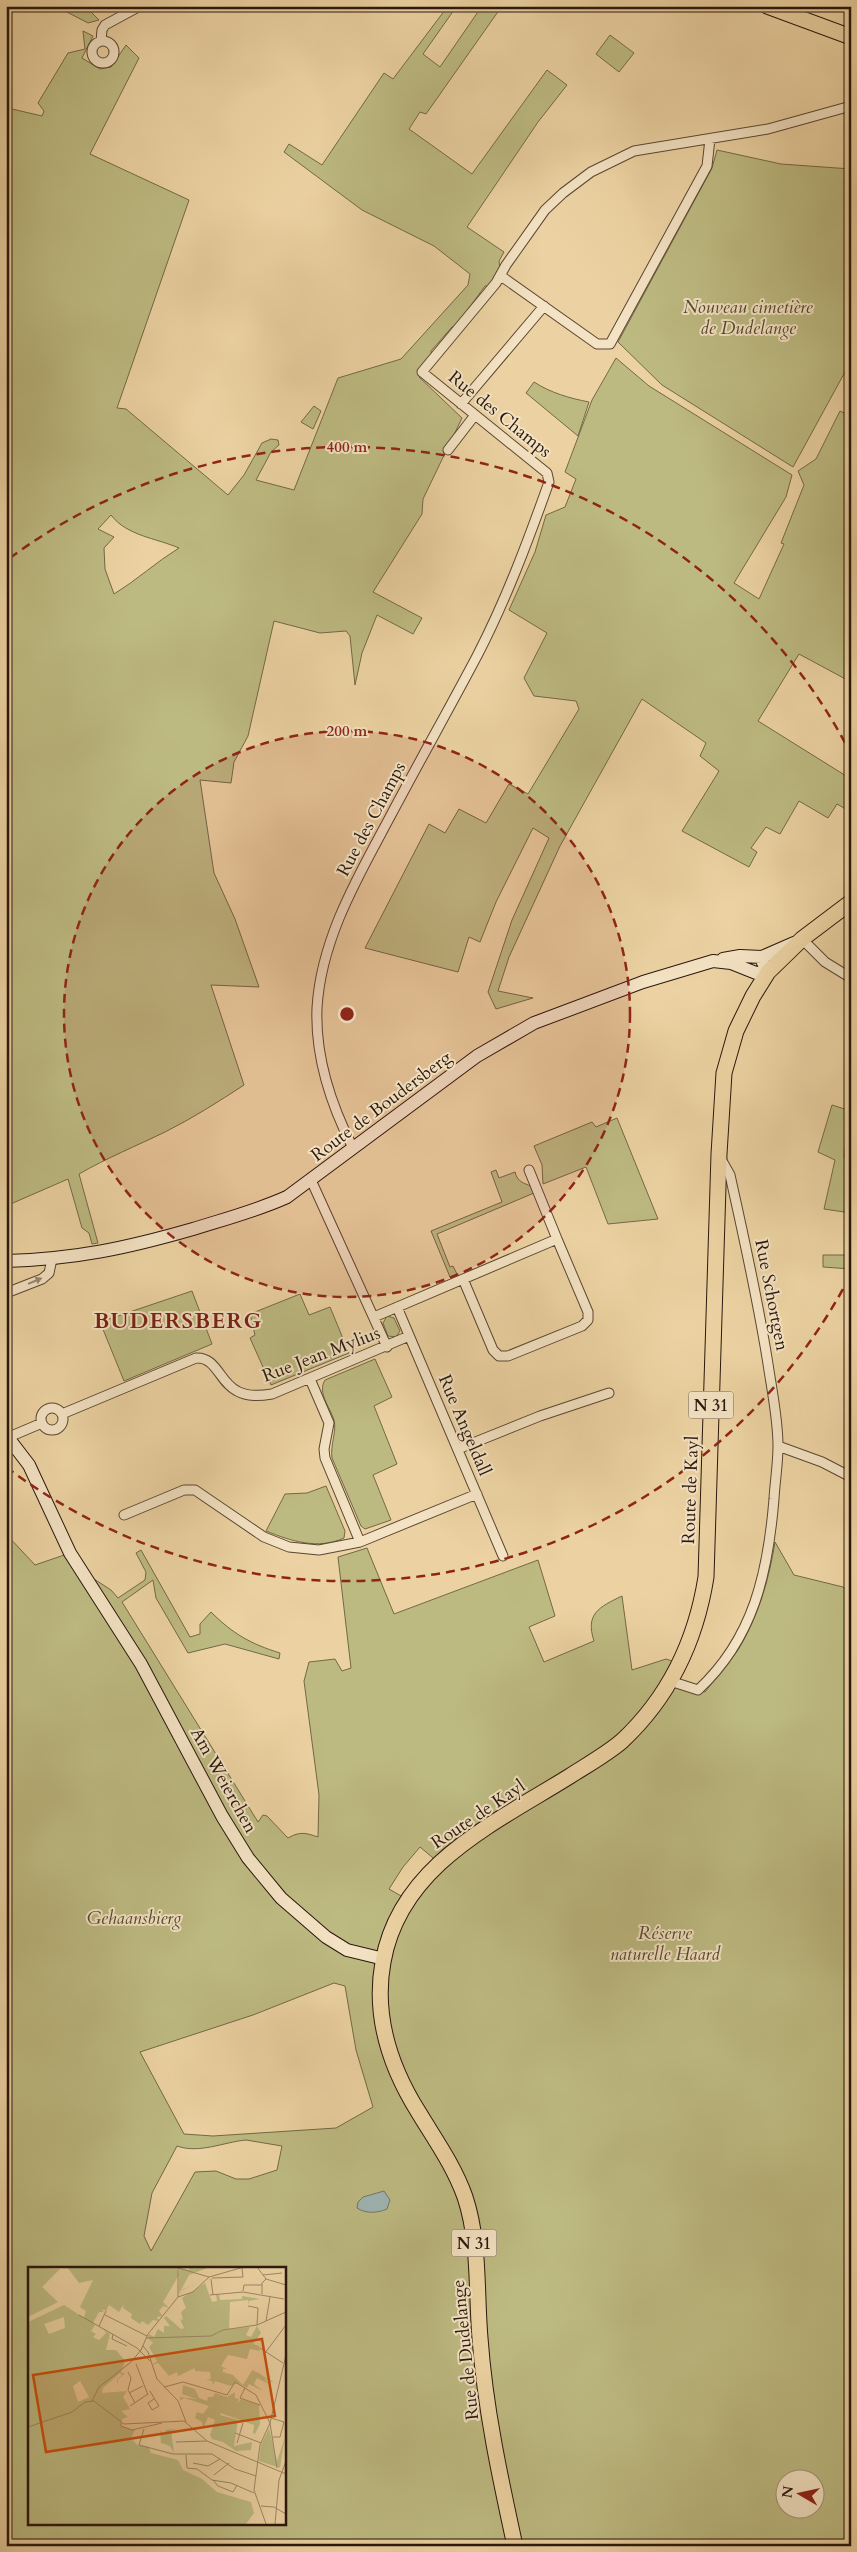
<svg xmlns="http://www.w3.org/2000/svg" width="857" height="2552" viewBox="0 0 857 2552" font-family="Cardo,serif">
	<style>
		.green { fill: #bdba81; stroke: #736847; fill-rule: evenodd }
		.water { fill: #9eb5b2; stroke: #6f7670 }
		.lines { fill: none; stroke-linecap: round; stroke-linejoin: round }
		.street-casing { stroke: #5a4632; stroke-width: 11 }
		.secondary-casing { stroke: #29170d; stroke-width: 14 }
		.primary-casing { stroke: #29170d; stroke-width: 17 }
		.street { stroke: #f3e2c3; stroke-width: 9 }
		.secondary { stroke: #f3e2c3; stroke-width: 12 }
		.primary { stroke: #ecd2a2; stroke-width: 15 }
		.oneway { fill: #988771 }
		.ring { fill: none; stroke: #8f2418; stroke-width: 2.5; stroke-dasharray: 9 6 }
		.labels { text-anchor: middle; stroke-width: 4; stroke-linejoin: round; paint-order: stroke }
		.shield { fill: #f3e2c3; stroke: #665444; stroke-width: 1 }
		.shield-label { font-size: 16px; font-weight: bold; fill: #29170d }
		.park-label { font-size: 18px; font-style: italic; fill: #554830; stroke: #f3e2c3 }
		.street-label { font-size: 18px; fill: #29170d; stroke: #f3e2c3 }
		.district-label { font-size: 22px; font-weight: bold; letter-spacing: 1px; fill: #7a1f14; stroke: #f3e2c3 }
		.inset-road { fill: none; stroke: #9e8766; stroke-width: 1 }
		.view { fill: #cb4f0c; fill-opacity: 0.15; stroke: #cb4f0c; stroke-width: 2.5 }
		.inset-edge { fill: none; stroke: #29170d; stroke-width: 2.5 }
		.centre { fill: #8f2418; stroke: #f3e2c3; stroke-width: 2.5 }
		.ring-label { font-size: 15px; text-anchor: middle; font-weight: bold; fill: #8f2418; stroke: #f3e2c3; stroke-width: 4; stroke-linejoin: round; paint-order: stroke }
	</style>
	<rect width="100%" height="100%" fill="#ecd2a2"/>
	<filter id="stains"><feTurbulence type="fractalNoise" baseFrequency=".004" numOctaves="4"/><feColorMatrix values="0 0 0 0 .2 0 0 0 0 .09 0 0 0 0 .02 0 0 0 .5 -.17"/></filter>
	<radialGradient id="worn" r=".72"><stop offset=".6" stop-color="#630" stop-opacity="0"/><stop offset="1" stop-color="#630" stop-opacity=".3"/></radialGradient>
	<!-- green -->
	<path class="green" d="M67,6H85L99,20L88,23L67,12Z
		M448,6L454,10L423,54L440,67L482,6H502L426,114L420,112L409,129L472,174L547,70L567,85L538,122L467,227L504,252L499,261L500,268L490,286H485L455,327H452L431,351L432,361L419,377L462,418L423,499L422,514L373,592L422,618L413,634L377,615L362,653L355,685L350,636L346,631L320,633L274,621L248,736L234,762L231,783L200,780L214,873L235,919L259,987L211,985L244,1085C218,1102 193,1118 165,1132C136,1146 107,1158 79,1174L98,1243L92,1244L89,1233L82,1228L68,1179L6,1206V104L12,109L42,116L44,111L38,103L68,53L85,49L83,31L93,36L82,58L100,69L111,67L126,45L139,58L90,154L189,200L117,408L126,409L228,495L244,475L262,443L271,439L278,440L279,445L271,452L256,480L294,490L338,378L401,359L468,285L470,274L434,246L362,210L284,152L289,144L322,165L384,73L393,79ZM111,515C127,536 156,538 179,548C156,562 137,580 114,594L105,569L104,548L114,537L98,529Z
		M610,35L634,53L619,72L596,54Z
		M717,150L781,164L851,169V361L793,467L662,385L618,342L712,168Z
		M616,358L649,386L792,475L786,497L734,583L759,599L784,544L781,543L804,485L798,471L816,459L840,411L851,416V682L799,654L758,721L851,779V812L837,804L828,818L799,801L780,834L766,827L751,848L757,852L749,867L682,831L719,771L700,756L706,743L642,699L560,846L509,957L498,991L533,998L496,1009L488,992L512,920L549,838L533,828L496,902L480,942L469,937L458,972L365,948L429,824L445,833L459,809L486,823L509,784L528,794L579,709L576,701L534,696L524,678L547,633L509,610L535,552L546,515L565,507L576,479L565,472L592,400Z
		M534,382C551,393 569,398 589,402L578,436L526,393Z
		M314,406L321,411L313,429L301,422Z
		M832,1105L851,1111L844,1157L851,1158V1213L824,1209L835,1160L818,1152Z
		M617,1118L658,1219L608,1224L586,1167L543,1184L542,1165L534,1146L592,1122L596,1127Z
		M496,1170L499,1178L515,1172C518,1183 523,1182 532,1187L534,1193L437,1234L450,1267L453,1266L457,1274L450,1277L431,1231L502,1202L491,1172Z
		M823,1255H851V1269L823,1267Z
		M192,1291L212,1344L124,1381L100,1322Z
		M300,1294L309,1315L330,1307L349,1353L271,1385L250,1338L255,1335L250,1314Z
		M387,1316L394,1318L400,1331L396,1337L388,1336L383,1323Z
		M375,1359L392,1397L374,1406L397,1464L373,1475L391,1520L365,1529L361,1526L332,1458C330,1446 337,1431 334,1420C330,1407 317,1393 325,1380Z
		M326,1486L345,1531L344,1538C318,1550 291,1541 266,1531L285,1494L307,1493Z
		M6,1534L35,1565L70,1553L80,1570L111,1590L118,1598L145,1580L146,1572L136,1553L141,1550L190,1637L200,1634V1624L211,1612C233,1634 251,1644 280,1653L279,1659L225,1644L188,1653L156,1598L153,1580L122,1602L258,1822L263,1815L267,1816L288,1838C300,1831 306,1833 318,1837L319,1795L304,1681L309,1662L335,1659L342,1671L351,1668L338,1557L367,1548L394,1614L538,1560L555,1616L529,1627L544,1662L594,1641C585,1614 599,1607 622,1596L632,1670L666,1659L672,1661L663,1678L705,1692C715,1678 728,1665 738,1650C758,1617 769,1580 775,1542L794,1575L843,1587L851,1593V2546H6ZM420,1847L438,1862L408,1900L389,1889L403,1867ZM334,1983L345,1986L356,2050L373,2107L336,2128L213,2136L184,2134L140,2052L253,2015ZM246,2140L282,2146L277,2170L249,2179H236L216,2171L195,2172L151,2251L144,2236L152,2193L177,2146C199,2154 224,2142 246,2140ZM29,2268H284V2523H29ZM784,2480H814V2510H784Z"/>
	<!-- water -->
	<path class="water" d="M384,2191L390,2200L387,2209C378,2213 366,2214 357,2208L358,2202L363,2197Z"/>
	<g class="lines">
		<!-- street casing -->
		<g class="street-casing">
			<path id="street" d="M101,41L102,30L105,25L140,6
				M92 52a11 11 0 1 1 22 0a11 11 0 1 1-22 0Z
				M501,276L597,344H610L707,166L710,139
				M461,404L544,306
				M448,450L475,415
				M802,939L825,962L851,978
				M353,1148C331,1105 315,1057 317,1008C321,938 359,875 391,815C419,762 449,709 477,656C506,600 528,541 549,482L547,473L422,372L496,283L506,265L545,210L563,193L591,172L634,151L768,129L851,106
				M529,1170L557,1239
				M311,1180L387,1347
				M6,1293L42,1279L49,1273L52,1259
				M397,1307L503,1556
				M374,1317L557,1239L588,1312V1320L582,1326L508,1356H499L493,1350L463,1279
				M310,1379L329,1423L324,1449L325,1458L360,1542
				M41 1419a11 11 0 1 1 22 0a11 11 0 1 1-22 0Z
				M62,1414L196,1358C217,1357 219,1382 237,1391C248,1397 260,1396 272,1394L409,1336
				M9,1437L42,1423
				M778,1446L822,1462L851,1477
				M458,1449L540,1416L609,1393
				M124,1515L184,1490H195L264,1537L289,1547L319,1550L360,1542L477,1494
				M670,1681L698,1690C754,1638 768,1572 774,1499C775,1481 778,1464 778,1446C778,1419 772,1391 768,1364C758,1300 744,1238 730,1175L721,1159"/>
		</g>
		<!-- secondary casing -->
		<g class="secondary-casing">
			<path id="secondary" d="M723,959L740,956L762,957L794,943
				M6,1261C76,1259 127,1248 193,1229C225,1219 256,1211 287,1197L477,1056L534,1023L643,982L713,961L731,963L756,973L768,972L760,957
				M6,1435L29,1465L70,1553L141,1664L222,1816L248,1858L281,1898L326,1937L347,1950L384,1959"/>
		</g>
		<!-- primary casing -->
		<g class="primary-casing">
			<path id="primary" d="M767,6L851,37
				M515,2546C500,2477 485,2408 480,2338C476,2292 480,2242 465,2197C454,2166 436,2141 419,2113C390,2067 373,2017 383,1962C400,1865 495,1823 570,1776C587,1765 607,1754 622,1741C669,1697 696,1640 706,1577L719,1154L724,1073L736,1031L753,996L768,972L802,939L851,902"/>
		</g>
		<!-- street -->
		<use href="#street" class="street"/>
		<!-- secondary -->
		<use href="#secondary" class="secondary"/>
		<!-- primary -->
		<use href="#primary" class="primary"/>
	</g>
	<!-- one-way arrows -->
	<defs><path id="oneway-solid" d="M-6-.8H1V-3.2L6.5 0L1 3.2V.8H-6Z" transform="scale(1.25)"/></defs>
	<use class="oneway" href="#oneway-solid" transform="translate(35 1281) rotate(-23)"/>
	<!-- distance rings -->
	<circle cx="347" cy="1014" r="283" fill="#8f2418" fill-opacity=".12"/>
	<g class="ring">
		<circle cx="347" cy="1014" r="283"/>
		<path d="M850 1276A567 567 0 0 1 10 1470M10 558A567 567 0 0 1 850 752"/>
	</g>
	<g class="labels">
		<!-- shield labels -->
		<g class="shield">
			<rect x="688.5" y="1391.5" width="45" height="27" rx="4"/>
			<rect x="451.5" y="2229.5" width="45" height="27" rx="4"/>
		</g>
		<g class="shield-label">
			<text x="711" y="1411">N 31</text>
			<text x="474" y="2249">N 31</text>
		</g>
		<!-- park labels -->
		<g class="park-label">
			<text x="748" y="313">Nouveau cimetière<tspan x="748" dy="21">de Dudelange</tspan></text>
			<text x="134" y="1924">Gehaansbierg</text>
			<text x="665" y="1939">Réserve<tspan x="665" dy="21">naturelle Haard</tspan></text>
		</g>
		<!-- street labels -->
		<g class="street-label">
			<text transform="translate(500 414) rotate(39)" y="6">Rue des Champs</text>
			<text transform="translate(371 819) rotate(-62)" y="6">Rue des Champs</text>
			<text transform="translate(381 1106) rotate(-37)" y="6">Route de Boudersberg</text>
			<text transform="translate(772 1295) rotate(79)" y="6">Rue Schortgen</text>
			<text transform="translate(321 1354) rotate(-21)" y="6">Rue Jean Mylius</text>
			<text transform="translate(465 1425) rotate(67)" y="6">Rue Angeldall</text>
			<text transform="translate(690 1490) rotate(-88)" y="6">Route de Kayl</text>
			<text transform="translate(224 1780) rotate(61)" y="6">Am Weierchen</text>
			<text transform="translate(478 1814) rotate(-34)" y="6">Route de Kayl</text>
			<text transform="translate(465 2350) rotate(-96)" y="6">Rue de Dudelange</text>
		</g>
		<!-- district labels -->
		<g class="district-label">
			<text x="178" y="1328">BUDERSBERG</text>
		</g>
	</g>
	<!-- overview -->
	<g transform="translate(28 2267)">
		<rect width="258" height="258" fill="#ecd2a2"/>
		<path d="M0,0L32,2L14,20L30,35L0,50ZM39,0H149L151,8L135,35L141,41L135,39L131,44L135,49L129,50L131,54L125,53L120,58L114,54L112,57L103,51L104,47L95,41L96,37L91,45L81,38L78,44L73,42L76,45H71L65,56L67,58L63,64L68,67L65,70L71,73L78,66L75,62L82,67L78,83H88L97,94L93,105L97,107L90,112V120L89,112L94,108L92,106L75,121L74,126L99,124L95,130L102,142L93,144L100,150L94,152L93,159L107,163L103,171L109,178L121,180L123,186L150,193L155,203L174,212L189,225L223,235L226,246L218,257H0V55L36,38L56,51L58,44L52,40L65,13L51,16ZM36,50L37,61L21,67L16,57ZM52,114L61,130L50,135L45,119ZM151,0L161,3V0H182L161,8L153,23L173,15L152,24L151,28ZM177,16L184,35L189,34L188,28L191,27L192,33L214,32V29L232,32L221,34V38L220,33L202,35L201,62L222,60L218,68L223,70L229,59L233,66L225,77L231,79L232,84L222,82L219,92L200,88L193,99L199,102H195V105L205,108L215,118L226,100L224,103L233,107V108L244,114L246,116L236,111L241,117L229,111L226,117L235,124L221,117L219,121L209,116L203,119L187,114L185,118L184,114L178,113L183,112L182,105L167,104V101L150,109L149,105L141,109L130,96L124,98L129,94L121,80L125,76L120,71L121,67L126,70L130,62L136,66V59H142L136,51L138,49L153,62L156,61L152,52L155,53L153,45L158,41L154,31ZM155,118L167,122L171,131L179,134L180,130H185L187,126L199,130L207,125V131L211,132L209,137L213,132L231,138L232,157L227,167L225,166L226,158L193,146L192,148L210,153L206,179L224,175L223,183L208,184L195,175L184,172L182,168L187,153L180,150L175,162L174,155L167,151L169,145L175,147L181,139L156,131L152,134V130L168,132L154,127ZM241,161L249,194L257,170L252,201L231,194L233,178ZM147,162L143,164L146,186L142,179L133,176L132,164L137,167L138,163Z" fill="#bdba81" fill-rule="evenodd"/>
		<path class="inset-road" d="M229,0L238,12L258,18M150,1L181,10L216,0M235,8L254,6M184,11L215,10L214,1M183,12L185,28M215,24L216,18H234M234,27V16L238,12M182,28L215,25L256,32M150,30L165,25L181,10M220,39L230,41L229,58M51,48L109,81L122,94M77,48L119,69M238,54L242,30M71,59L78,44M85,67L84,72L99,79M118,71L183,69L195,63L229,58L258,45M115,79L120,85L129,112L150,134L158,155M232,81L255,96M113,83L120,67L150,30V0M237,86L258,58M108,97L120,128M100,105L103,111L100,123L107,136M136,120L155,115L199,128L207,115L228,128L242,156M217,121L212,131L232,138M122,124L126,131L131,139L124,143L120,136L126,132M101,126L115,119M64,134L71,120L103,95L114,82M102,139L120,127M243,151L256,155L252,170H245M93,156V159L104,163L134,156M242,156L249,201M0,160L44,145L57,135L66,134L96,157L156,154L179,174L258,207M116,162L111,178L145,187H184L207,202L228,209M207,166L233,176M148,175L179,174M209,176L215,156M158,188L159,201L169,202L184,213L203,216L226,226M165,196L180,199L192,192M186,208L201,196M185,213L190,219L205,225L209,218M233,239L246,240L258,247M238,257L226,223L232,178L242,156L258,88M247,257L251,213L258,194"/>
		<path class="view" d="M234,72L247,149L18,185L5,108Z"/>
		<rect width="258" height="258" class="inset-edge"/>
	</g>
	<circle cx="347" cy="1014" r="8" class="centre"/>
	<g class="ring-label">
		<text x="347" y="452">400 m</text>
		<text x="347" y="736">200 m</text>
	</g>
	<!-- margin -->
	<rect width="857" height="2552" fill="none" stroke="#ecd2a2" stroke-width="25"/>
	<rect x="8" y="8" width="842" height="2537" fill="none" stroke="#29170d" stroke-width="2.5"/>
	<rect x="12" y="12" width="832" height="2527" fill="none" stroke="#29170d"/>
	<!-- north arrow -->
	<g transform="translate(800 2494) rotate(279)"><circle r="24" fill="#f3e2c3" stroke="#a2917a"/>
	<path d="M0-4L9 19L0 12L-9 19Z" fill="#8f2418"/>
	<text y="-8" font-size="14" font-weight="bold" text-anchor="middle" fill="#29170d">N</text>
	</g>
	<rect width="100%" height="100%" filter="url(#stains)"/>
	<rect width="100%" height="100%" fill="url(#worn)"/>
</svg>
